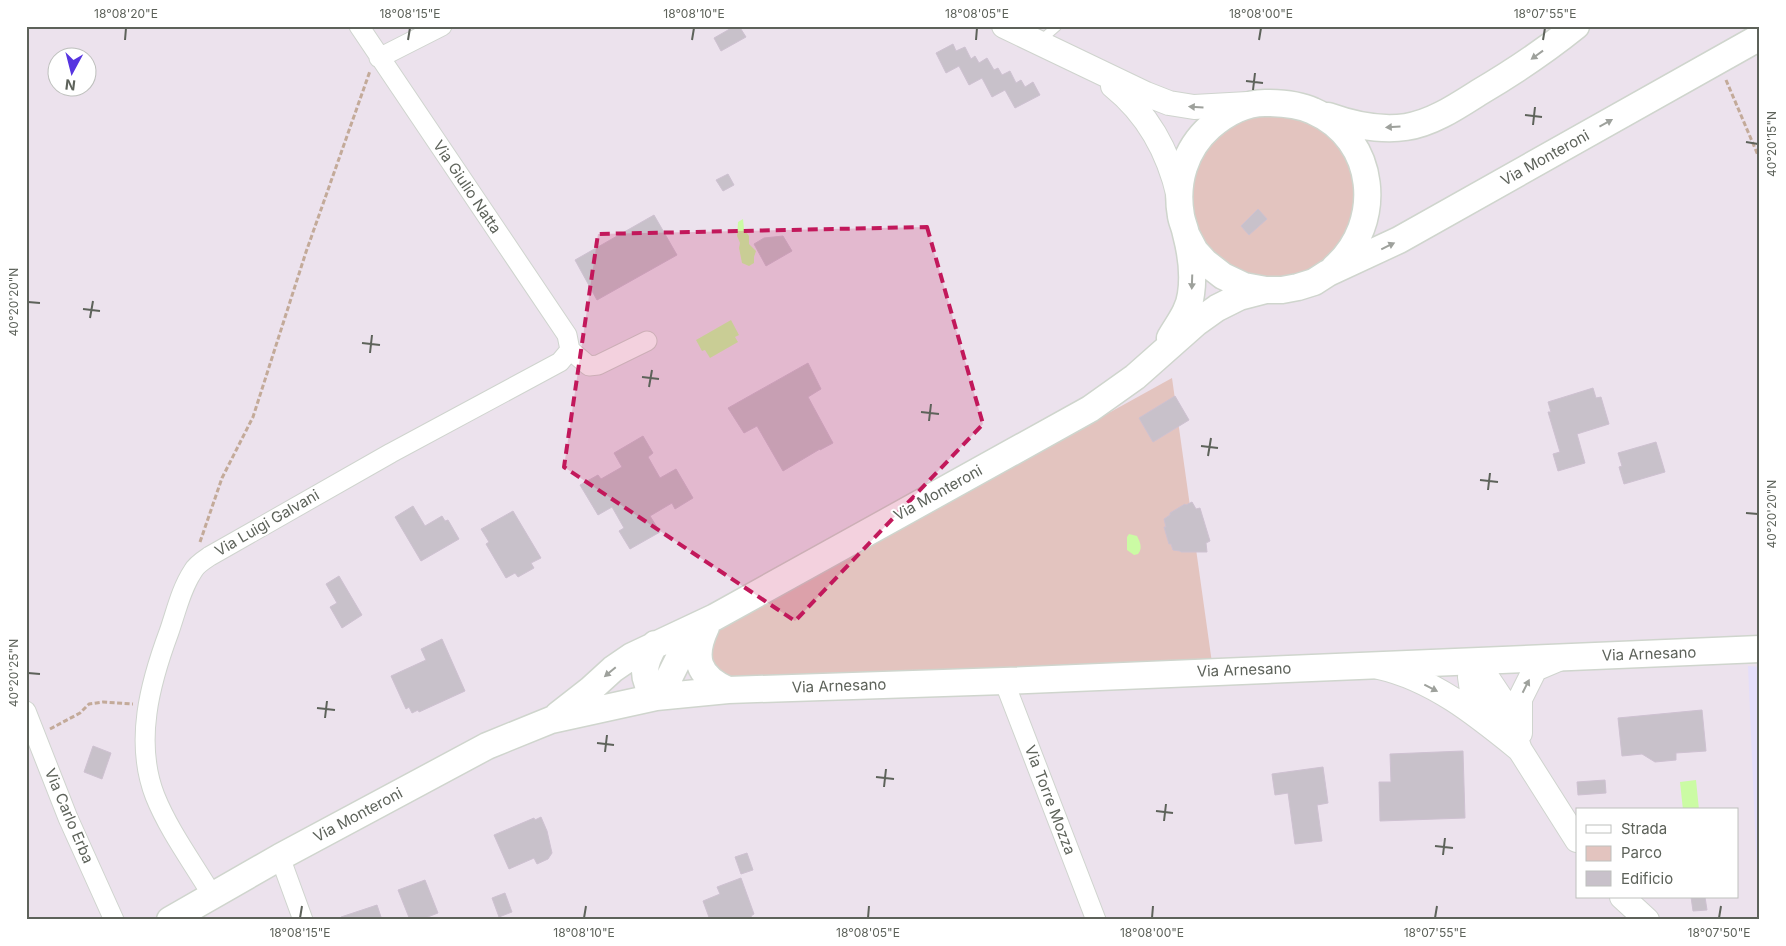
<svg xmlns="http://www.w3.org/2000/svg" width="1786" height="946" viewBox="0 0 1786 946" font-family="Inter,sans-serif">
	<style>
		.medical { fill: #e4defa }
		.green { fill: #e3c4bf }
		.water { fill: #cbfba4 }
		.building { fill: #c8c1ca; stroke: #cec1d1 }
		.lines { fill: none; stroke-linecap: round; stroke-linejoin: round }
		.service-casing { stroke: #cfd4ce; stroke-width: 11 }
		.minor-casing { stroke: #cfd4ce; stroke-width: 21 }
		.tertiary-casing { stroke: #cfd4ce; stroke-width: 26 }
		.secondary-casing { stroke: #cfd5cd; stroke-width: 29 }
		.path { stroke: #c3aa99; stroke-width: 3; stroke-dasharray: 5 2.5; stroke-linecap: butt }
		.service { stroke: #fff; stroke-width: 9 }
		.minor { stroke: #fff; stroke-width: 19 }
		.tertiary { stroke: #fff; stroke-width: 24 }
		.secondary { stroke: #fff; stroke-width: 26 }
		.oneway { fill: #9ea19c }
		.marked { fill: #c2185b; fill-opacity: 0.2; stroke: #c2185b; stroke-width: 4; stroke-dasharray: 10 6; stroke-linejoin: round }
		.ticks { fill: none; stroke: #5d625a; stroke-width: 2 }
		.labels { text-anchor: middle; stroke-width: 4; stroke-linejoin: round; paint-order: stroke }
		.street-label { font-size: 15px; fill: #5d625a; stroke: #fff }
		.neatline { fill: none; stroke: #5d625a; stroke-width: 2 }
		.ticks-label { font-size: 12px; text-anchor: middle; fill: #5d625a }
	</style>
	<rect width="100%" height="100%" fill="#ece2ed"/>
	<!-- medical -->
	<path class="medical" d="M1748,666L1760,667V920H1759Z"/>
	<!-- green -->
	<path class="green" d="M1190 196a83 83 0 1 1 166 0a83 83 0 1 1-166 0Z
		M1172,378L1212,663L729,682L707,666L715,632L723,626Z"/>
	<!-- water -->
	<path class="water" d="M743,219L744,229L749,236V244L756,251L754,257V263L749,266L742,263L739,248L740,243L737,236L738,222Z
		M731,320L739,335L735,337L738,342L710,358L705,350L702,351L696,340Z
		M1129,534L1137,536C1140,542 1143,548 1138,554L1134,555L1127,550V537Z
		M1696,780L1699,810H1683L1680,782Z"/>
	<!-- building -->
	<path class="building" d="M735,26H739L746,37L721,51L714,38Z
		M953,44L956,51L965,47L971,59L975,56L979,63L987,58L994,70L998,68L1002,75L1010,71L1016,83L1021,80L1025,87L1033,82L1040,95L1015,108L1005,90L992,97L982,78L969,85L959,66L946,73L936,53Z
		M728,174L734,185L723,191L716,180Z
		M1258,209L1267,219L1249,235L1241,226Z
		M654,215L677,255L597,300L575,260Z
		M783,236L792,251L766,266L754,244L764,238Z
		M808,363L821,389L808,397L833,443L820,450V449L783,471L757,426L744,433L728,408Z
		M1593,388L1596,398L1601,397L1609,424L1577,434L1585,463L1558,471L1553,454L1560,452L1548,412H1551L1548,402Z
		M1175,396L1189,420L1153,442L1139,418Z
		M643,436L653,453L648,457L660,478L676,469L693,498L675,509L672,503L650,516L660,532L630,549L619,531L624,528L612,507L598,515L580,485L598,475L601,479L622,467L614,453Z
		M1656,442L1665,472L1624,484L1619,467L1622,466L1618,453Z
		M1192,502L1196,509L1200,508L1210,541L1206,543L1207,552H1181L1180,551L1173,550L1171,544H1169L1164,527H1166L1164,519L1170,515V513L1185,504L1186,505Z
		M413,506L425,526L442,516L445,521L448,520L459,539L421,561L395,517Z
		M513,511L541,558L531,563L534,568L518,577L515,573L506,578L486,544L489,542L481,529Z
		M339,576L362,615L342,628L330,607L337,603L326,584Z
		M442,639L465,691L419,712L418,710L412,713L409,707L406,709L391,676L426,660L421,649Z
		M1702,710L1706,751L1676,753V760L1655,762L1642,754L1622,756L1618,718Z
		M93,746L111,753L102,779L84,772Z
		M1463,751L1465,818L1380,821L1379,782H1391L1390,754Z
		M1323,767L1328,803L1317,805L1322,841L1295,844L1288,793L1275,795L1272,774Z
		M1605,780L1606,793L1578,795L1577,782Z
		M541,817L547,831L552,853L548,859L537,864L534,858L509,869L494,835L534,818L535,820Z
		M747,853L753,870L741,874L735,857Z
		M741,878L754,914L751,916L753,920H710L703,901L720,894L717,887Z
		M425,880L438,913L420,920H410L398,890Z
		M505,893L512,912L499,917L492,898Z
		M1691,897H1705L1707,910L1693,911Z
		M377,905L382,920H341V917Z"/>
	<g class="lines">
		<!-- service casing -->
		<g class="service-casing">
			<path id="service" d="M1040,41L1057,26"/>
		</g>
		<!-- minor casing -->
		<g class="minor-casing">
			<path id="minor" d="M359,26L567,335L570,350
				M379,58L442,26
				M1004,681L1096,920
				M26,711L68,818L114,920
				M280,857L303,920
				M212,895C193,863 169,831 155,796C134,742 150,683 169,632C176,612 181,589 193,571C196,565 204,560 210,556L391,453L560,362L570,350L589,366L598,365L647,341"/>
		</g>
		<!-- tertiary casing -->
		<g class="tertiary-casing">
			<path id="tertiary" d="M1004,26L1146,94L1169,103L1194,107L1248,104
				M1113,86C1149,115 1169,153 1179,197
				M1476,661L1502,700L1520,750L1577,840
				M1476,661L1470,677L1473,698L1489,719
				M1379,667C1433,679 1477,715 1519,749
				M1520,733V699L1535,669L1561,658
				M1622,897L1647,920"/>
		</g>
		<!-- secondary casing -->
		<g class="secondary-casing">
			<path id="secondary" d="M1328,116C1353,125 1379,131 1406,127C1432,123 1456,107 1478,93C1512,73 1545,51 1576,26
				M1186,234L1195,251L1205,262L1223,276L1244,286L1266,290H1282L1298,287L1314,282L1328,273L1399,240L1760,37
				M1170,338C1178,324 1189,311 1191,294C1194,274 1191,253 1186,234C1185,228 1182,222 1181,216C1175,183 1185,149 1210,127C1225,114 1245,103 1265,103C1281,103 1298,104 1313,111C1377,139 1385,223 1334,268
				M706,627C692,657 697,676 728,690
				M655,644C643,664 640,678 656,697
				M656,697L666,684L680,656L706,627
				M558,715L590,690L613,669L632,656L715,617L1090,409L1135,377L1196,323L1217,308L1239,297L1266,290
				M170,920L280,857L487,746L551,720L656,697L728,690L1004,681L1760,649"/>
		</g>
		<!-- path -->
		<path class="path" d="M1726,80L1760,160
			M200,542L222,478L253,417L306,252L370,71
			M50,729L80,713L89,704L103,702L133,704"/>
		<!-- service -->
		<use href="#service" class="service"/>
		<!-- minor -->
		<use href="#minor" class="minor"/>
		<!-- tertiary -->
		<use href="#tertiary" class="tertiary"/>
		<!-- secondary -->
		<use href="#secondary" class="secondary"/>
	</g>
	<!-- one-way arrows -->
	<defs><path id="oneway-solid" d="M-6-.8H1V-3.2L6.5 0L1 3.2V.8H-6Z" transform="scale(1.25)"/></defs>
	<g class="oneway">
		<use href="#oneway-solid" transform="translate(1537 55) rotate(144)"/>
		<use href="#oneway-solid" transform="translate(1196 107) rotate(-177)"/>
		<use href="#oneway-solid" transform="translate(1606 123) rotate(-29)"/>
		<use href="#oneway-solid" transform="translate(1393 127) rotate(177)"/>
		<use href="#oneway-solid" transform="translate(1388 246) rotate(-26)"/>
		<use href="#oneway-solid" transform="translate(1192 282) rotate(92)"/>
		<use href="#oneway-solid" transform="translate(610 672) rotate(140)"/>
		<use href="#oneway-solid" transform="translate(1526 686) rotate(-63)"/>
		<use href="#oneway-solid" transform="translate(1431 688) rotate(27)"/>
	</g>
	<!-- marked area -->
	<path class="marked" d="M927,227L983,424L795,621L564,467L598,234Z"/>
	<!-- ticks -->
	<path class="ticks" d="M125,40L126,28M408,40L410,28M692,40L694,28M976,40L977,28M1259,40L1261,28M1543,40L1545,28M1246,81L1263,83M1253,90L1255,73M1525,115L1542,117M1533,125L1535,107M1746,142L1758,144M28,302L40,303M83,309L100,311M90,318L93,301M362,343L380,345M370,353L372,335M642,377L659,379M649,387L652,370M921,412L939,414M929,421L931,404M1201,446L1218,448M1208,456L1211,438M1480,480L1498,482M1488,490L1490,473M1746,513L1758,514M28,673L40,674M317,708L335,710M325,718L327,701M597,743L614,745M605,752L607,735M876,777L894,779M884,787L886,769M1156,811L1173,813M1164,821L1166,804M1435,846L1453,848M1443,855L1445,838M300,918L302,906M584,918L586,906M868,918L869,906M1152,918L1153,906M1435,918L1437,906M1719,918L1721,906"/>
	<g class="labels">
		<!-- street labels -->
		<g class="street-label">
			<text transform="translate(1545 158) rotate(-29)" y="5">Via Monteroni</text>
			<text transform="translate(467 187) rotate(56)" y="5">Via Giulio Natta</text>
			<text transform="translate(938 493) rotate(-29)" y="5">Via Monteroni</text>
			<text transform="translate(267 523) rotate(-30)" y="5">Via Luigi Galvani</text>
			<text transform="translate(1649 654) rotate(-2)" y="5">Via Arnesano</text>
			<text transform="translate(1244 670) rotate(-2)" y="5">Via Arnesano</text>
			<text transform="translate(839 686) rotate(-2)" y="5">Via Arnesano</text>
			<text transform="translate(1050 800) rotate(69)" y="5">Via Torre Mozza</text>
			<text transform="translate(358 815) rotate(-28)" y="5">Via Monteroni</text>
			<text transform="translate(69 816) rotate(67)" y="5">Via Carlo Erba</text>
		</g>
	</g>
	<!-- border -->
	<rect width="1786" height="946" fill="none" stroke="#ffffff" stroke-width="55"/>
	<!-- legend -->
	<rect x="1576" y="808" width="162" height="90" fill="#ffffff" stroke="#bec0bd"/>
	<rect x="1586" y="825" width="25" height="8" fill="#ffffff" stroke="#bec0bd"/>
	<text x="1621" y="834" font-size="15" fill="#5d625a">Strada</text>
	<rect x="1586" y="846" width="25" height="15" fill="#e3c4bf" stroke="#bec0bd"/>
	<text x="1621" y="858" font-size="15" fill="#5d625a">Parco</text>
	<rect x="1586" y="871" width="25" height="15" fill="#c8c1ca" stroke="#bec0bd"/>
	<text x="1621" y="884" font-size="15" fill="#5d625a">Edificio</text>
	<!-- north arrow -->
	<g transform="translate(72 72) rotate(187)"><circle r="24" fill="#ffffff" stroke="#bec0bd"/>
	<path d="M0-4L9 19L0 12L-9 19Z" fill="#5634e0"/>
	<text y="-8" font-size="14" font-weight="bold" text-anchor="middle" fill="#5d625a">N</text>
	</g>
	<rect x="28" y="28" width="1730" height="890" class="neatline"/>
	<g class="ticks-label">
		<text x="126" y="18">18°08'20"E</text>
		<text x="410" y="18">18°08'15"E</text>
		<text x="694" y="18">18°08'10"E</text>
		<text x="977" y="18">18°08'05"E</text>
		<text x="1261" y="18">18°08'00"E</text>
		<text x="1545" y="18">18°07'55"E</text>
		<text transform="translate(1772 144) rotate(-90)" y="4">40°20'15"N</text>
		<text transform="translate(14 302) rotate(-90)" y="4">40°20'20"N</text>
		<text transform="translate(1772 514) rotate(-90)" y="4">40°20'20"N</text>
		<text transform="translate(14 673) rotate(-90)" y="4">40°20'25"N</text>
		<text x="300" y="937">18°08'15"E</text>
		<text x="584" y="937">18°08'10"E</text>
		<text x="868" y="937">18°08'05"E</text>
		<text x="1152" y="937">18°08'00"E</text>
		<text x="1435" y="937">18°07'55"E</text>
		<text x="1719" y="937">18°07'50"E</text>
	</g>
</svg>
